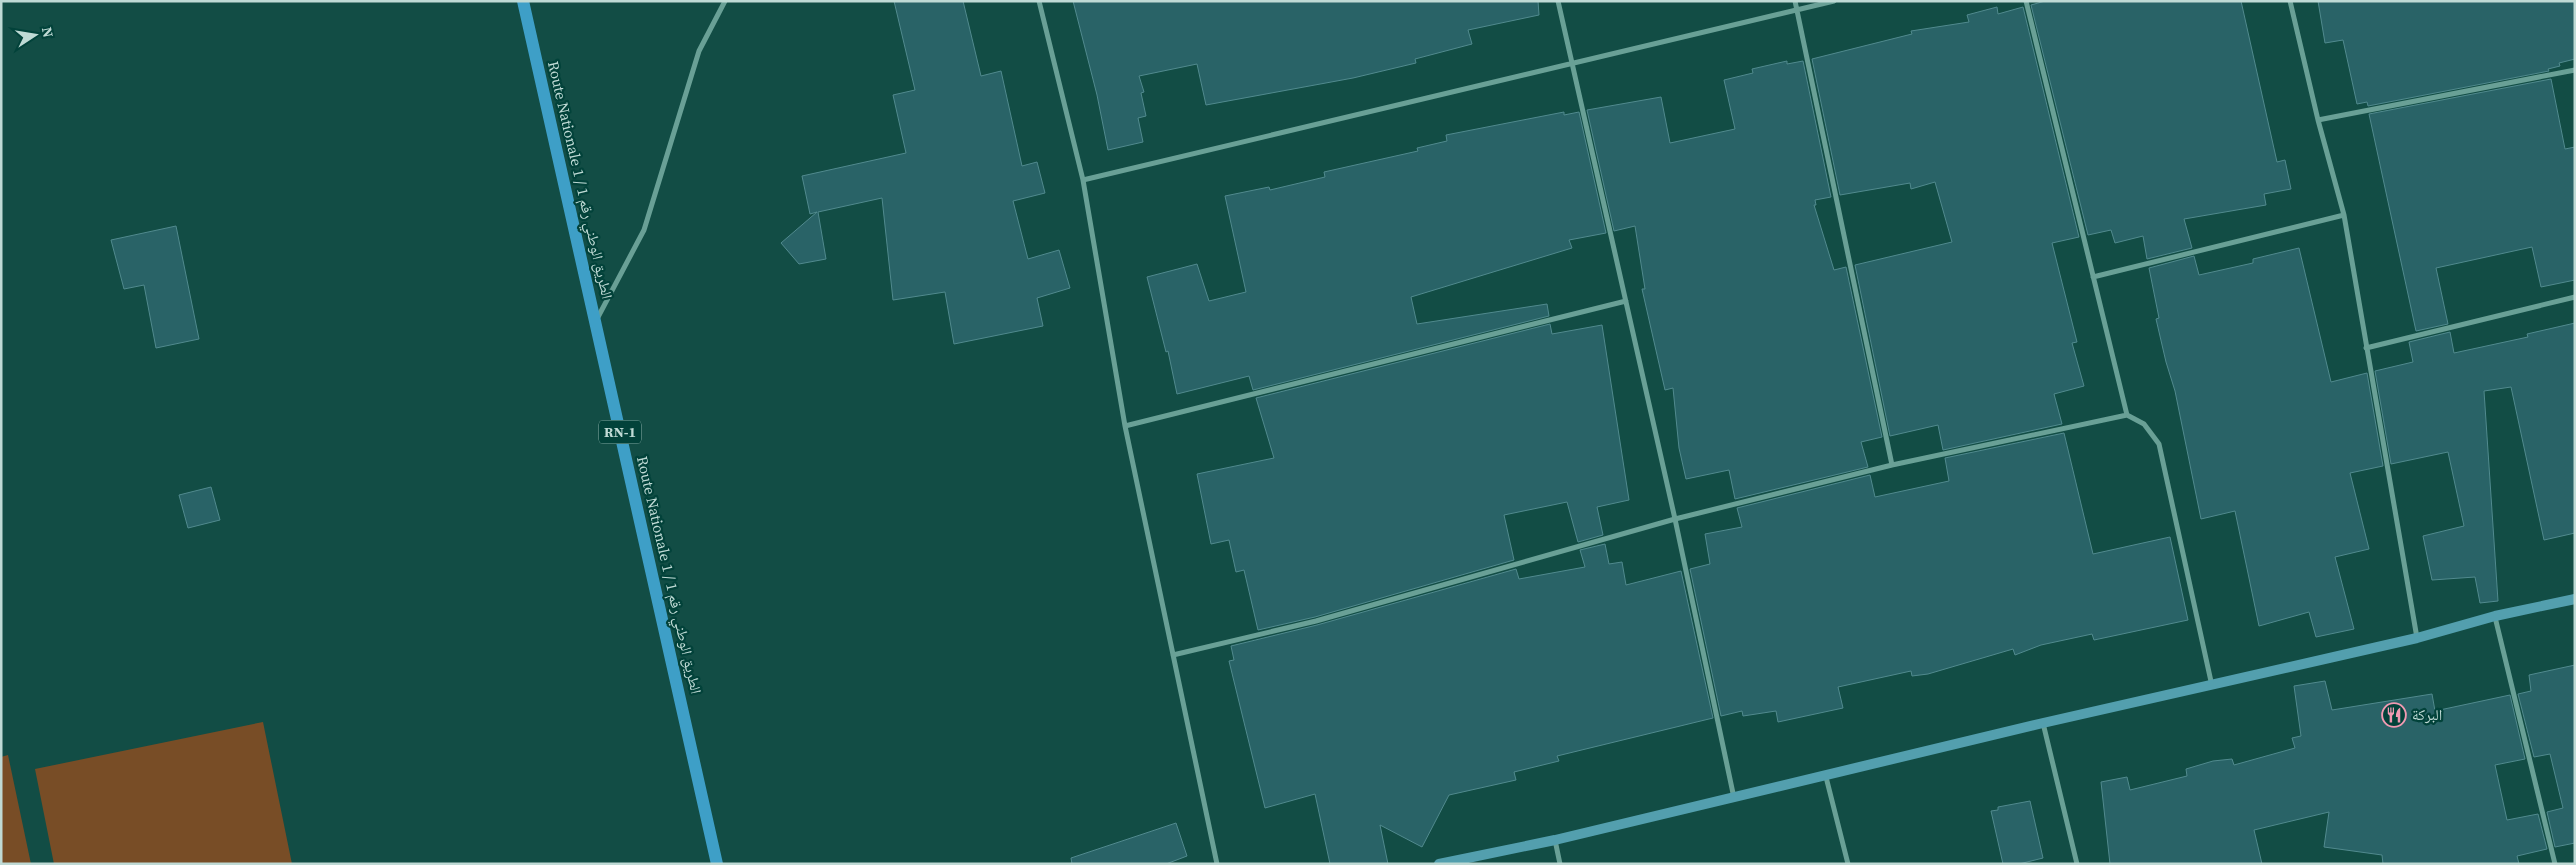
<svg xmlns="http://www.w3.org/2000/svg" width="2576" height="865" viewBox="0 0 2576 865" font-family="'Source Serif 4','Noto Naskh Arabic',serif">
	<style>
		.green { fill: #784d26 }
		.building { fill: #296367; stroke: #518a8e }
		.lines { fill: none; stroke-linecap: round; stroke-linejoin: round }
		.street { stroke: #69a096; stroke-width: 5 }
		.secondary { stroke: #539fae; stroke-width: 10 }
		.primary { stroke: #3e9fc7; stroke-width: 12 }
		.labels { text-anchor: middle; stroke-width: 4.5; stroke-linejoin: round; paint-order: stroke }
		.shield { fill: #02423a; stroke: #86aca6; stroke-width: 1 }
		.shield-label { font-size: 14px; font-weight: bold; fill: #bfdad5 }
		.street-label { font-size: 15px; fill: #bfdad5; stroke: #02423a }
		.poi-label { font-size: 15px; fill: #bfdad5; stroke: #02423a; text-anchor: start }
	</style>
	<rect width="100%" height="100%" fill="#124d45"/>
	<!-- green -->
	<path class="green" d="M263,722L292,864H54L35,769Z
		M8,755L31,864H1V757Z"/>
	<!-- building -->
	<path class="building" d="M894,1H963L981,76L1001,71L1022,166L1037,162L1045,193L1013,201L1028,259L1059,250L1070,288L1037,298L1043,326L954,344L945,292L893,300L882,198L818,212L826,259L799,264L781,243L817,212L810,214L802,176L906,153L893,95L915,90Z
		M1073,1H1538L1539,15L1468,30L1472,44L1415,59L1416,63L1353,78L1206,105L1197,64L1139,76L1144,92L1141,93L1146,116L1138,118L1143,142L1108,150L1097,95Z
		M2045,1H2241L2277,162L2285,160L2291,189L2264,194L2266,205L2184,219L2192,248L2147,259L2143,236L2115,243L2111,230L2088,235L2031,5Z
		M2318,1H2575V59L2559,63L2560,66L2548,69L2549,71L2368,106L2367,102L2357,104L2343,40L2325,43Z
		M1997,7L1998,14L2023,7L2079,237L2052,243L2077,342L2072,343L2084,386L2054,394L2062,424L1943,450L1938,425L1890,436L1855,265L1952,242L1935,182L1911,189L1910,183L1840,195L1812,59L1912,34L1911,31L1969,22L1967,15Z
		M1787,61V64L1803,61L1831,197L1815,200L1816,205H1814L1834,270L1846,267L1882,437L1861,442L1868,467L1735,499L1729,470L1686,479L1679,448L1673,388L1665,390L1642,289H1645L1635,226L1614,231L1587,110L1661,97L1670,143L1735,129L1724,80L1753,73L1752,69Z
		M2551,79L2565,149L2575,147V280L2541,287L2532,247L2436,268L2448,324L2416,331L2369,114Z
		M1564,112V115L1579,112L1606,233L1569,240L1572,248L1411,297L1417,324L1547,304L1549,316L1253,390L1249,376L1177,394L1168,351L1166,352L1147,277L1197,264L1209,301L1246,292L1225,196L1269,187L1270,190L1325,177L1324,172L1418,151L1417,148L1447,141L1446,135Z
		M176,226L199,339L156,348L144,285L124,289L111,240Z
		M2299,248L2331,382L2367,373L2383,466L2350,473L2369,549L2335,557L2354,629L2316,637L2309,612L2259,626L2235,511L2201,519L2175,391L2166,362L2156,319L2159,318L2149,268L2194,256L2199,275L2253,263V259Z
		M2575,323V533L2544,540L2511,387L2484,391L2498,601L2480,603L2475,577L2432,580L2423,536L2464,526L2448,452L2391,464L2375,371L2413,362L2409,342L2450,332L2454,353L2528,337L2527,334Z
		M1550,324L1552,334L1602,325L1629,500L1597,507L1603,535L1578,542L1567,502L1504,515L1514,560L1315,617L1258,630L1244,570L1236,572L1229,540L1211,544L1197,474L1274,458L1256,398Z
		M2064,433L2093,554L2170,537L2188,620L2094,640L2092,634L2041,645L2015,655L2013,649L1928,674L1912,676L1911,671L1838,687L1843,708L1778,722L1776,711L1743,716L1742,711L1721,716L1690,569L1710,564L1705,534L1742,527L1737,508L1870,475L1875,497L1949,481L1945,458Z
		M211,487L220,520L188,528L179,495Z
		M1605,544L1609,564L1622,562L1626,585L1681,571L1713,718L1557,756L1559,761L1514,772L1516,780L1449,795L1422,847L1380,825L1388,864H1330L1315,794L1265,808L1229,661L1234,660L1231,646L1317,625L1516,569L1519,579L1585,567L1580,550Z
		M2575,665V843L2555,847L2547,812L2563,808L2550,754L2534,757L2518,694L2531,691L2529,675Z
		M2325,681L2332,710L2432,694L2435,711L2510,695L2525,759L2495,765L2507,820L2538,814L2547,849L2517,856L2519,864H2383L2382,855L2324,847L2329,812L2254,830L2262,864H2110L2101,782L2127,777L2130,790L2187,776L2186,769L2213,761L2232,759L2234,765L2295,748L2292,738L2301,736L2294,686Z
		M2030,801L2043,858L2019,864H2003L1991,811L1998,810V807Z
		M1176,823L1187,856L1166,864H1072L1071,858Z"/>
	<g class="lines">
		<!-- street -->
		<path class="street" d="M1039,1L1083,180L1125,426L1217,864
			M1558,1L1675,519L1734,798
			M1795,1L1892,465
			M2026,1L2127,415
			M2290,1L2318,120L2344,215L2417,638
			M2318,120L2575,70
			M1083,180L1834,1
			M2093,277L2344,215
			M597,319L644,230L699,51L725,1
			M2366,348L2575,297
			M1125,426L1626,301
			M2495,617L2555,864
			M1173,655L1316,621L1675,519L1892,465L2127,415L2144,424L2159,444L2212,686
			M2043,723L2077,864
			M1826,777L1848,864
			M1555,840L1560,864"/>
		<!-- secondary -->
		<path class="secondary" d="M1439,864L1555,840L2043,723L2417,638L2495,616L2575,599"/>
		<!-- primary -->
		<path class="primary" d="M523,1L717,864"/>
	</g>
	<!-- icons -->
	<defs>
		<g id="restaurant-ring" transform="scale(1.25)"><circle r="9.5" fill="#02423a" stroke="#f19ab2" stroke-width="1.5"/><path d="M-5-6h1v4h1v-4h1v4h1v-4h1v5L-1.5 .5V6h-2V.5L-5-1ZM5-6V6H3V1.5H1.5Q1.5-4 5-6Z" fill="#f19ab2"/></g>
	</defs>
	<g fill-rule="evenodd">
		<use href="#restaurant-ring" x="2394" y="715"/>
	</g>
	<g class="labels">
		<!-- shield labels -->
		<rect class="shield" x="599" y="420.5" width="42" height="23" rx="4"/>
		<g class="shield-label">
			<text x="620" y="437">RN-1</text>
		</g>
		<!-- street labels -->
		<g class="street-label">
			<text transform="translate(580 180) rotate(77)" y="5">Route Nationale 1 / الطريق الوطني رقم 1</text>
			<text transform="translate(669 575) rotate(77)" y="5">Route Nationale 1 / الطريق الوطني رقم 1</text>
		</g>
		<!-- poi labels -->
		<g class="poi-label">
			<text x="2412" y="720">البركة</text>
		</g>
	</g>
	<!-- border -->
	<rect width="2576" height="865" fill="none" stroke="#bfdad5" stroke-width="5"/>
	<!-- north arrow -->
	<g transform="translate(35 35) rotate(78)" stroke="#02423a" stroke-width="4" paint-order="stroke">
	<path d="M0-4L9 19L0 12L-9 19Z" fill="#bfdad5"/>
	<text y="-8" font-size="14" font-weight="bold" text-anchor="middle" fill="#bfdad5">N</text>
	</g>
</svg>
